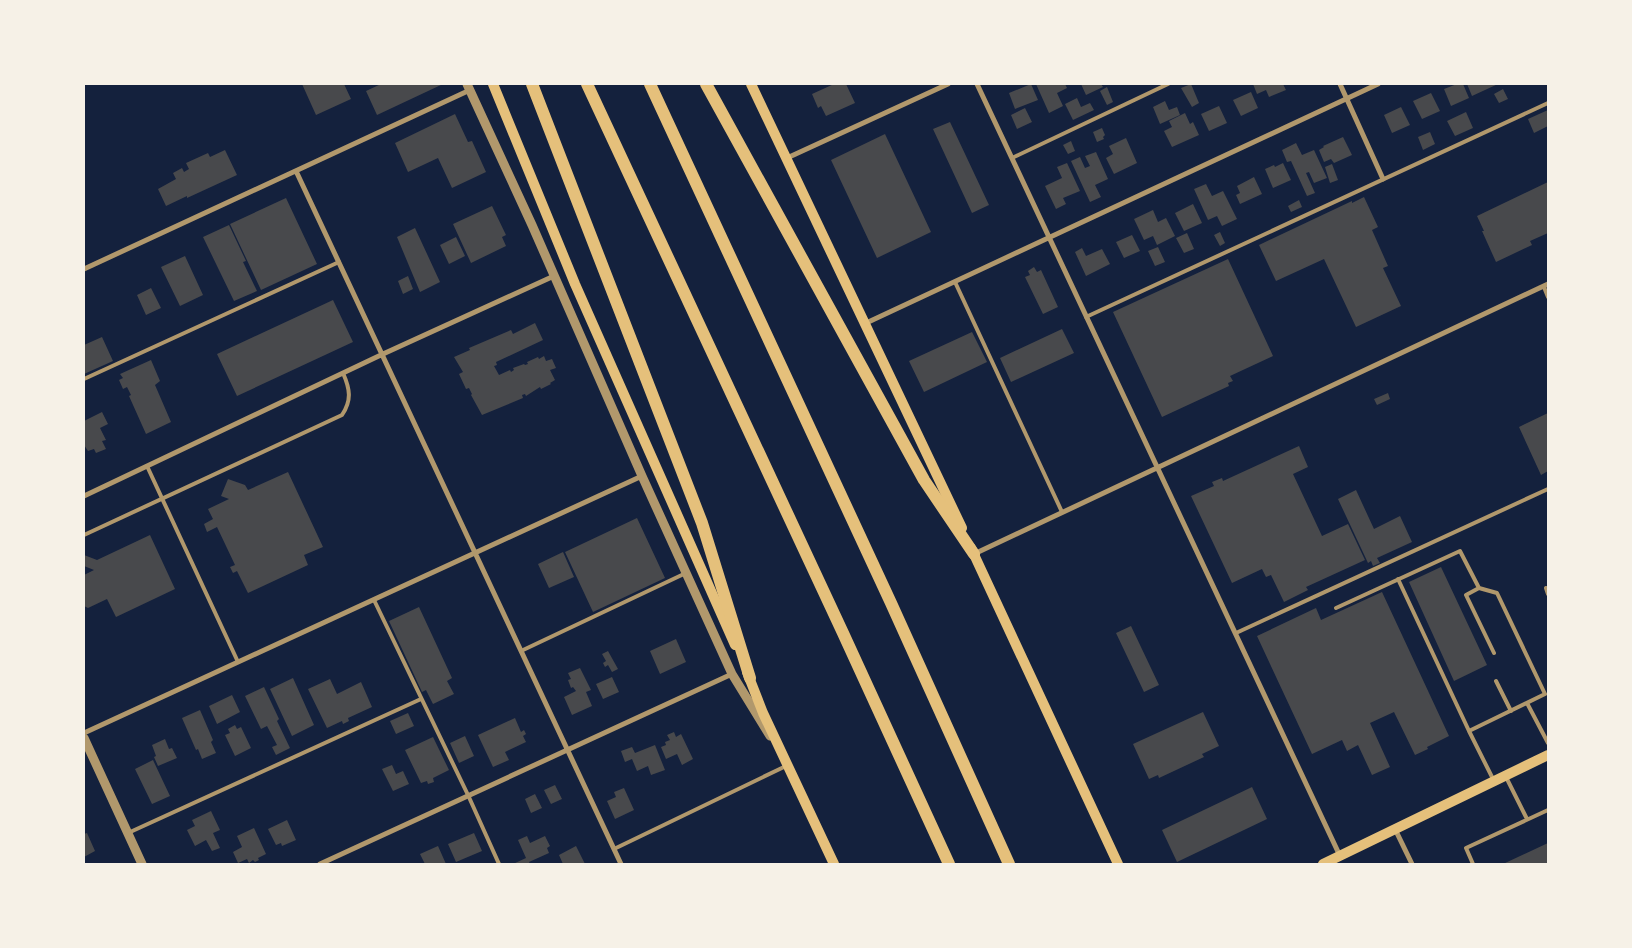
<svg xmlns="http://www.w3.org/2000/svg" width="1632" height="948" viewBox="0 0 1632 948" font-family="Mulish,sans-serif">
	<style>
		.building { fill: #48494c }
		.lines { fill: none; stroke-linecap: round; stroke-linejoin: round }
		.service { stroke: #b1986c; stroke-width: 4 }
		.minor { stroke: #b1986c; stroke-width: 5 }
		.tertiary { stroke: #b1986c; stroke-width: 9 }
		.secondary { stroke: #e5c07b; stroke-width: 10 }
		.motorway { stroke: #e5c07b; stroke-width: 12 }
	</style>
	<rect width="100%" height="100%" fill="#14213d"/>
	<!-- building -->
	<path class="building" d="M302,84H344L351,99L316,115Z
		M381,84H443L377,115L366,91Z
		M834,84H846L855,103L826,116L821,106L818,108L812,94Z
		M1031,84L1038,100L1015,109L1009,93Z
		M1036,84H1065L1067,88L1057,93L1063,106L1049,113Z
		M1081,84H1101L1103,87L1086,95Z
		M1191,84L1199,103L1192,107L1181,88Z
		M1253,84H1283L1286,90L1269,97L1266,90L1257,94Z
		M1457,84H1463L1469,98L1451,106L1444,89Z
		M1467,84H1498L1472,96Z
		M1107,87L1113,102L1107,105L1100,91Z
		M1503,89L1508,99L1499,103L1494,94Z
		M1251,92L1258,108L1241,116L1233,100Z
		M1431,93L1440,111L1422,119L1413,101Z
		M1077,98L1081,107L1090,103L1094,110L1073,120L1065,104Z
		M1165,101L1169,110L1177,107L1180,115L1160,124L1153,107Z
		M1219,106L1227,123L1209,131L1201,114Z
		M1401,107L1410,125L1392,133L1384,115Z
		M1025,108L1032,122L1017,129L1011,115Z
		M1548,110V126L1534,133L1528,119Z
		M1466,112L1473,128L1455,136L1447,121Z
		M1185,113L1190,124L1193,122L1199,135L1172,147L1164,131L1172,127L1169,121Z
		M455,114L468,142L472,141L486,172L452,188L438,158L408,172L395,143Z
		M950,122L989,205L972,213L933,129Z
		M1102,128L1105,135L1103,137L1104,139L1097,142L1093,132Z
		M1430,132L1435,144L1423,150L1418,137Z
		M885,134L931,232L877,258L831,160Z
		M1343,137L1352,155L1334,163L1331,159L1324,162L1319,150L1324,147L1323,146Z
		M1126,138L1137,163L1114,174L1106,158L1113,154L1109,146Z
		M1071,141L1075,151L1068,154L1063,145Z
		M1296,143L1302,155L1314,150L1327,178L1314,183L1309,172L1306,173L1315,193L1307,196L1291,161L1287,162L1282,150Z
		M225,150L237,175L187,198V196L166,206L158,189L176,179L173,173L182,168L184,172L189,169L186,163L208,153L210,157Z
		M1096,152L1108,179L1095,185L1101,197L1090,202L1071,161L1080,157L1085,168L1090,166L1085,156Z
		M1067,163L1080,191L1063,198L1066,204L1056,209L1045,186L1062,178L1057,167Z
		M1283,163L1291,180L1273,188L1265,169L1274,165L1275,167Z
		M1332,164L1338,180L1330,183L1325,167Z
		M1254,177L1262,194L1240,204L1236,195L1240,193L1237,186Z
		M1548,182V233L1530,241L1532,245L1496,262L1482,231H1484L1477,216Z
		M1206,184L1212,196L1223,191L1237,219L1222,226L1217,216L1208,220L1194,189Z
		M1364,197L1378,227L1372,230L1388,266L1383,268L1401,306L1356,327L1324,259L1276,281L1259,245L1352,201V203Z
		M286,198L317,264L261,290L230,224Z
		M1299,200L1302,207L1291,212L1288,206Z
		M1193,204L1202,223L1184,231L1175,213Z
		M492,206L506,235L502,237L506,246L471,263L453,224Z
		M1153,210L1158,222L1166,218L1175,236L1157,245L1153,236L1144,240L1134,219Z
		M229,225L246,261L243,262L257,291L234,301L203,237Z
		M415,228L440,282L420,292L397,237Z
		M1220,232L1225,243L1220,246L1214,235Z
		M1187,233L1194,249L1184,253L1176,238Z
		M1132,235L1140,251L1124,258L1116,242Z
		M456,237L465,256L449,264L440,245Z
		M1158,247L1165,262L1155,266L1148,251Z
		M1082,248L1086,256L1102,249L1110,264L1086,276L1075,252Z
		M185,256L203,295L180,306L161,267Z
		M1228,259L1273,356L1230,376L1233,381L1228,383L1229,386L1162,417L1113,312Z
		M1034,267L1037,272L1041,270L1058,307L1043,314L1025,277L1030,275L1028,271Z
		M408,276L413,289L403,294L398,281Z
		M151,288L161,308L146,315L137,295Z
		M333,300L353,342L237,396L217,354Z
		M535,323L543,340L496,362L497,365L494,366L499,375L510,370L511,372L514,370L513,368L524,364L525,365L528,364L527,362L538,357L539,359L544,356L546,361L552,359L556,368L550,370L555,380L550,383L551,384L541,389L540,387L526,396L525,394L522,395L523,398L482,415L471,395L472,394L469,388L466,389L459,374L463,372L454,357L470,350L469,348L511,330L513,334Z
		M1062,329L1074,353L1011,382L1000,358Z
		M972,332L987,362L924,392L909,361Z
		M102,337L113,361L84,374V345Z
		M151,360L160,381L155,385L171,422L146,434L129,396L131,395L127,387L123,389L119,380L123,378L120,374Z
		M1388,393L1390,399L1377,405L1374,399Z
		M102,412L108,424L100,428L106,440L102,441L106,449L96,453L94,449L88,451L84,445V421Z
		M1548,413V471L1541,475L1519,427Z
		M1299,446L1308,467L1293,474L1322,536L1348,524L1365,560L1306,587L1308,590L1284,602L1271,575L1266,577L1262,569L1232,583L1191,496L1214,486L1212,482L1222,478L1223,481Z
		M288,472L323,547L304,555L308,565L248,593L237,571L233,573L230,567L235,565L217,527L207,532L204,524L213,519L208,509L229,499L221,496L228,479L245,485L248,490Z
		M1356,490L1374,529L1400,516L1412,542L1377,558L1380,563L1373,566L1371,561L1368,563L1338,499Z
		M637,518L665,578L593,612L565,552Z
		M150,535L175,589L116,617L107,599L88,608L84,606V575L94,570L84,566V555L97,560Z
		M563,552L574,577L549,588L538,564Z
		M1441,567L1487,665L1454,681L1409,582Z
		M1382,592L1449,736L1427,747L1428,749L1415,755L1394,712L1370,723L1390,767L1372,775L1358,745L1347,751L1342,740L1312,754L1257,636L1316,608L1321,620Z
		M419,607L452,678L447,681L454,694L433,704L426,690L422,692L389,621Z
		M1131,626L1159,685L1144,692L1116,633Z
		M676,639L686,662L660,674L650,651Z
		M608,651L618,669L612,672L608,665L605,667L603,663L606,661L602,654Z
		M580,668L591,690L586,692L592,706L572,715L564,697L576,691L573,687L571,688L568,680L571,679L568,673Z
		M612,677L619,692L603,699L596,684Z
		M293,678L314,725L292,736L270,689Z
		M330,679L337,694L361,682L372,707L348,718L349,721L343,724L342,721L327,728L308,689Z
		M264,687L279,719L277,721L290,748L276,755L272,747L277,745L267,726L261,729L245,696Z
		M232,695L240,712L217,724L209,706Z
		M200,710L213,740L211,742L216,753L202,759L198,749L196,750L182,718Z
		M1203,712L1219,746L1202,754L1204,757L1159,778L1158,775L1149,779L1133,744Z
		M408,713L414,726L396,734L390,721Z
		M515,718L521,732L524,730L526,734L523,736L526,742L505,752L509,760L493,767L478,735Z
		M235,725L237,729L241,727L251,748L235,756L225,735L230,733L228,729Z
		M674,732L676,737L681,734L693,759L682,765L677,754L666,759L661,747L666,745L665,742L670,740L667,735Z
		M465,736L474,756L459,763L450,743Z
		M433,737L449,770L433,778L434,782L428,784L427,781L421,783L405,750Z
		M165,739L169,749L172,748L177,758L158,766L154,757L156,756L152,745Z
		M655,745L665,770L651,775L648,766L637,771L632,759L625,762L621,751L632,747L635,753Z
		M153,760L170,796L152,804L135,769Z
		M392,765L396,774L403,771L409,784L393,791L382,769Z
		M555,785L562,799L551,804L544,790Z
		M1252,787L1267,819L1177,862L1162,830Z
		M624,788L634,810L615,819L607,801L616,797L614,792Z
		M535,794L542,808L531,813L525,799Z
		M211,811L220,830L213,833L220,848L212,851L206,840L195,846L187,830L195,826L192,820Z
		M287,820L296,840L282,846L281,843L276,845L268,829Z
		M254,828L266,854L258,858L259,860L255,862L253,860L249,863L247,859L238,863L233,852L242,847L237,836Z
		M87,833L95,851L84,857V834Z
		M474,833L482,851L456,862L448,844Z
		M527,836L530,843L545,836L550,846L547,848L549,853L529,862L530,864H513L526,858L518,840Z
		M1548,843V864H1503Z
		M438,846L446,864H425L420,854Z
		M576,846L585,864H563L559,855Z"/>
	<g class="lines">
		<!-- service -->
		<path class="service" d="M1012,158L1168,84
			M955,282L1062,512
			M1544,287L1548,297
			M1086,317L1548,103
			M84,379L339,262
			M147,466L238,662
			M84,535L342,415C352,400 350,389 343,373
			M1479,588L1466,595L1494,653
			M1546,588L1548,594
			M374,600L468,795L499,864
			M1336,608L1460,551L1479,588L1497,593L1545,694L1469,731L1398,579
			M1236,633L1548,489
			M521,651L686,573
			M1496,681L1511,711
			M1527,703L1548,743
			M1469,731L1494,781
			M1506,777L1527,819
			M128,833L421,699
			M614,849L786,766
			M1473,864L1466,848L1548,810"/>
		<!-- minor -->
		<path class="minor" d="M977,84L1340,856
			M1340,84L1383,179
			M787,158L948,84
			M296,171L621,864
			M84,269L470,90
			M864,324L1378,84
			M84,496L383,354L554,276
			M974,554L1548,284
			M84,733L642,476
			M1395,829L1412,864
			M320,864L732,674"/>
		<!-- tertiary -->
		<path class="tertiary" d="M467,84L532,225L642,476L732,674L770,736
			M84,738L142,864"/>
		<!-- secondary -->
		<path class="secondary" d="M493,84L575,284L735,645
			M751,84L962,528
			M971,548L1118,864
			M747,672L763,713L834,864
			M1323,864L1548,755"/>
		<!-- motorway -->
		<path class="motorway" d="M532,84L702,523L750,678
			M587,84L843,633L949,864
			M650,84L891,603L1009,864
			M706,84L924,480L974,554"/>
	</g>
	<!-- border -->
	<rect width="1632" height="948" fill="none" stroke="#f6f1e7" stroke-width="170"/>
</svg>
